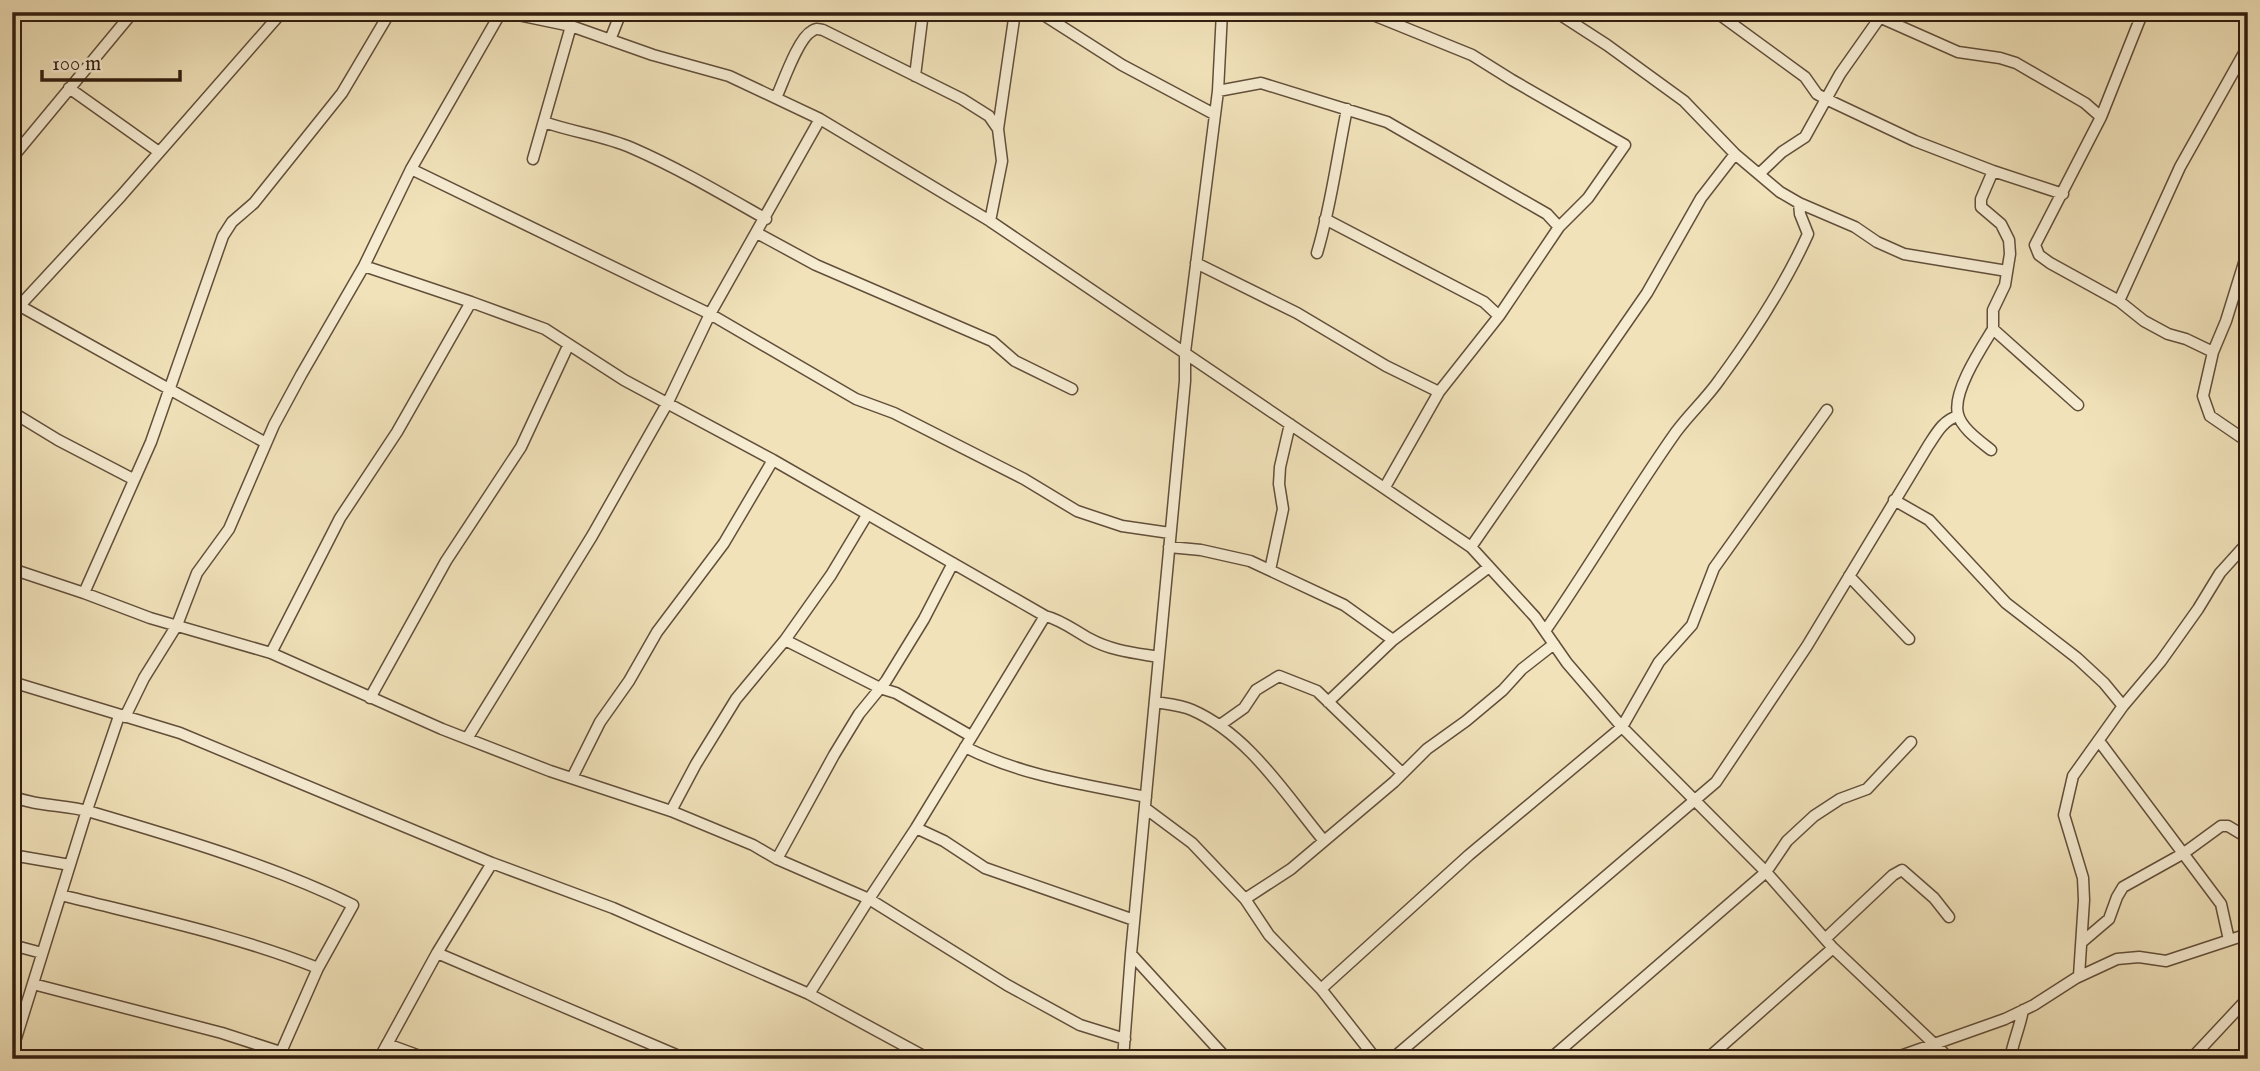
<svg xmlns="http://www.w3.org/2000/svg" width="2260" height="1071" viewBox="0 0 2260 1071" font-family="'IM FELL English',serif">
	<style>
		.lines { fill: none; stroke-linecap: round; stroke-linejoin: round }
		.minor-casing { stroke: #624f3a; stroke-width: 13 }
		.minor { stroke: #f6ecd2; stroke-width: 10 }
	</style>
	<rect width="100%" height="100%" fill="#f1e2ba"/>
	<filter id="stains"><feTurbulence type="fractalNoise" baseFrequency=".00286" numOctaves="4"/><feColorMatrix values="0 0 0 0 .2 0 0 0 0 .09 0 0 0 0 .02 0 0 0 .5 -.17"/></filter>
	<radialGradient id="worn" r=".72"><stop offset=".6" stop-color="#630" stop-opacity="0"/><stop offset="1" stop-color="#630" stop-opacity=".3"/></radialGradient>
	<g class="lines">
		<!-- minor casing -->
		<g class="minor-casing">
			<path id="minor" d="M504,12L571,26L653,55L729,76L820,119L990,221L1471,547L1535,617L1567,663L1622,727L1766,872L1833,948L1950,1059
				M1039,12L1122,65L1214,114
				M1366,12L1472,55L1512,80L1625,145L1588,198L1559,227L1499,316L1439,392L1385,487
				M1556,12L1607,45L1684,101L1735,154
				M1716,12L1805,77L1817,94L1826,99L1915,141L1993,171L2063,194
				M1866,12L1877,21
				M1879,17L1958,52L2000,58L2016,63L2085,103L2101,117L2035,245L2039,255L2050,263L2119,301L2144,321L2168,334L2186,339L2213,352
				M610,40L621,12
				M915,76L923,12
				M69,88L159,152
				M1218,91L1261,83L1387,122L1547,214L1559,227
				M776,98C783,83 798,38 812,31C816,28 818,29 823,30L962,99L989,116L998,129L1002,161L990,221
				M2101,117L2140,19L2126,12
				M544,122C572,132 605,136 632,148C678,168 722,194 766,219
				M998,129L1015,12
				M12,158L133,12
				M533,159L571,26
				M411,169L710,314L856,399L894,413L1024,479L1077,511L1122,526L1170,533
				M1993,171L1981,199V207L2001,224L2009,240L2010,254L2005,285L1993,310V329L2078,405
				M1759,174L1782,152L1805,137L1840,74L1883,13
				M1325,219L1484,302L1499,316
				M757,233L816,265L992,341L1015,361L1072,389
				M2248,250L2226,321L2213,352L2203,396L2210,416L2248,442
				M1317,253C1331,207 1337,157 1347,109
				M1196,263L1297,313L1386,366L1439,392
				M364,266L471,302L545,329L624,380L773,460L1045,616L916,828L869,899L809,994
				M2119,301L2180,167L2248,46
				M20,306L266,443
				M12,314L121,196L282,12
				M12,412L58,440L133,479
				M1991,450C1980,441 1961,428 1958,414C1952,392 1982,347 1993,329
				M1894,500L1929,520L2006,603L2077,658L2104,683L2123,706
				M1169,547L1201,550L1250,561L1344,605L1393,640
				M1471,547L1647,293L1701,198L1735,154L1780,192L1799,203L1855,227L1877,242L1904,254L2007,271
				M12,569L84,593L150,618L271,653L442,729L550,771L671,811L753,845L777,859L869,899L1007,985L1080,1025L1125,1039
				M1270,570L1283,509L1279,484L1280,467L1290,424
				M1849,576L1909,639
				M84,593L151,442L223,236L232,222L254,203L342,93L390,12
				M1045,616C1062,620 1075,631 1090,639C1112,651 1135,653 1159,657
				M1545,631C1590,566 1630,497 1676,432C1690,413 1707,398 1720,379C1753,334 1785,285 1808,234L1800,214L1799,203
				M785,640L880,688L896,693L971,736
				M271,653L340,518L397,432L471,302
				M12,682L180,733L492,863L613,908L809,994L929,1059
				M370,698L446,561L521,447L568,346
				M1155,702C1167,704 1181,705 1192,710C1249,735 1285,794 1324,841
				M1328,702L1393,640L1489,567
				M125,717L144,678L177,625L197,573L229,529L274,425L301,375L364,266L411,169L501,12
				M1220,725L1244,708L1256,690L1279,676L1317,691L1402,773
				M468,737L592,536L668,402L710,314L820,119
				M2099,741L2221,904L2229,940
				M965,747C1022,776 1084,784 1146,797
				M572,778L600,722L629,681L657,632L724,543L773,460
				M12,796C37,807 65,804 91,812C176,837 274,866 353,905L318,968L281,1052
				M1145,808L1192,843L1245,899L1269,935L1321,989L1376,1059
				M671,811L696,764L736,699L785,640L831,575L867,515
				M916,828L944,841L985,868L1134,920
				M12,855L70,865
				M777,859L834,755L859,714L886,681L924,619L953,563
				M61,895C148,917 235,935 318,968
				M1245,899L1291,869L1394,782L1427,749L1466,721L1503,690L1522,669L1554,644
				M1825,939L1893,875L1902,870L1934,898L1949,917
				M2082,942L2109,919L2117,897L2123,887L2184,853L2221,826H2228L2248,838
				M12,945L42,953
				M437,953L686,1059
				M1131,954L1227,1059
				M2079,976L2084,900L2083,878L2064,815L2073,776L2123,706L2161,661L2198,609L2220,573L2248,542
				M33,984L222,1033L302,1059
				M1321,989L1469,855L1622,727L1659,662L1692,625L1714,568L1827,410
				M387,1044L428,1059
				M12,1051L87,810L119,716
				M379,1059L437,953L492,863
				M1123,1059L1131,954L1185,381V352L1218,91L1222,12
				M1392,1059L1716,782L1807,646L1928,446C1936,434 1943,420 1958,416
				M1550,1059L1766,872L1787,841L1814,816L1840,799L1867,789L1911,742
				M1707,1059L1833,948
				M1892,1059L2005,1019L2034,1005L2076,978L2117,959L2139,957L2166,961L2248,934
				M2010,1059C2013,1042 2020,1027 2023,1010
				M2191,1059L2248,998"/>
		</g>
		<!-- minor -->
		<use href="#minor" class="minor"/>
	</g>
	<!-- margin -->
	<rect width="2260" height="1071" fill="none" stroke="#f1e2ba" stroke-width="42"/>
	<rect x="14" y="14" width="2232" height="1043" fill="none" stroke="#321e10" stroke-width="3.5"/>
	<rect x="21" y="21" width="2218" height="1029" fill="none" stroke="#321e10" stroke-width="2"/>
	<!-- scale -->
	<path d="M42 70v10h138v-10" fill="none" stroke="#321e10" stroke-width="3.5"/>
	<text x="52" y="70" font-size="21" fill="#321e10" stroke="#f6ecd2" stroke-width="5" paint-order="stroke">100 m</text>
	<rect width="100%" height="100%" filter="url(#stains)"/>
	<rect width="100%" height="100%" fill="url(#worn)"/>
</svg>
